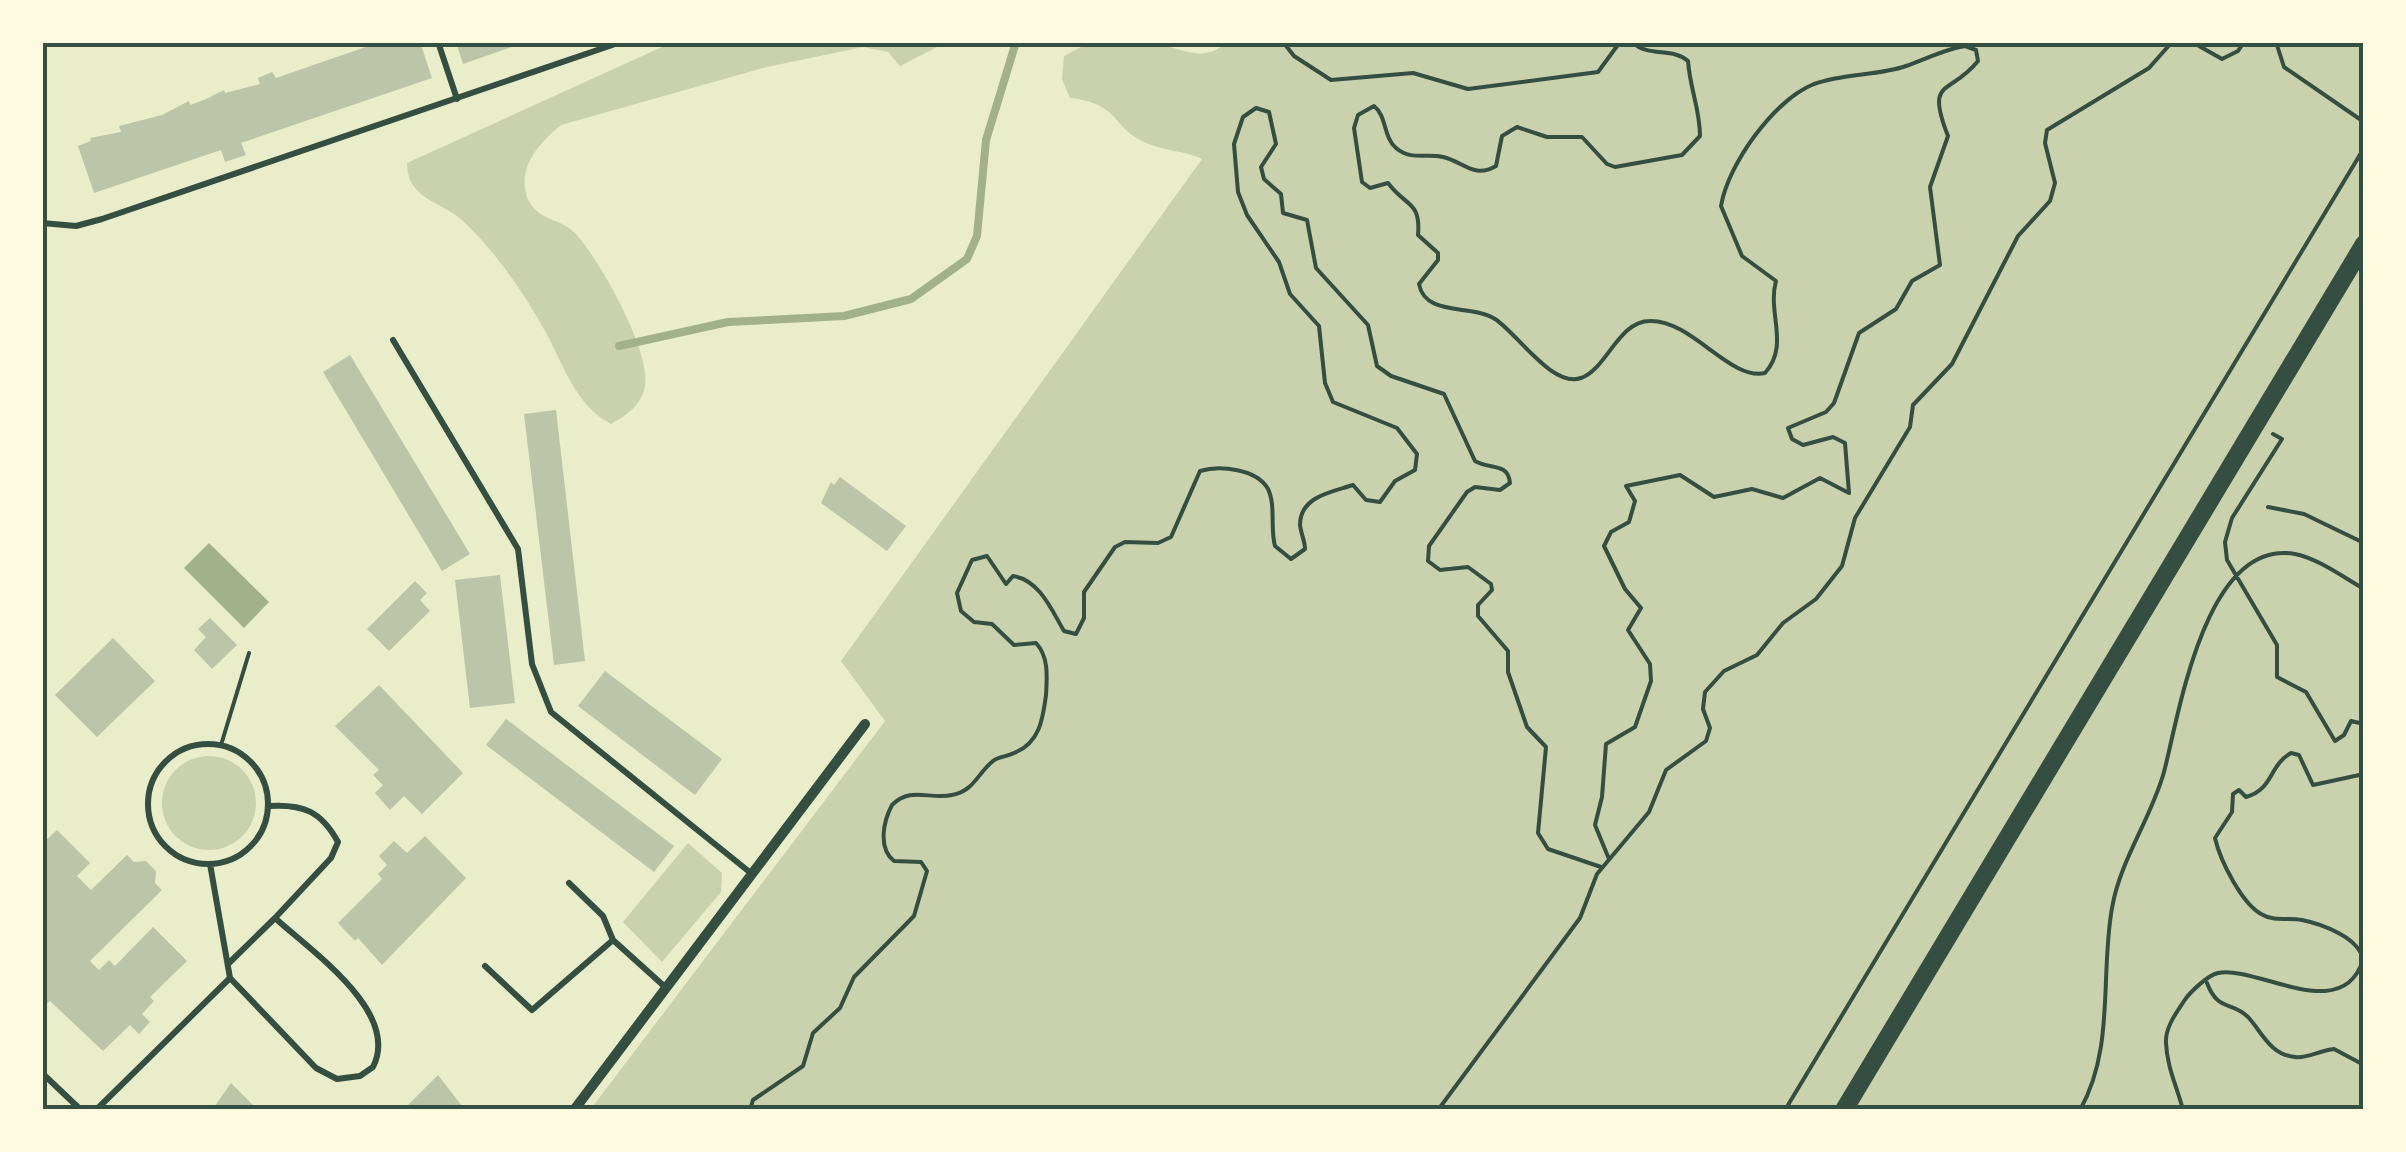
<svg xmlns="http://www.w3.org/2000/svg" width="2406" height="1152" viewBox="0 0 2406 1152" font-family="Figtree,sans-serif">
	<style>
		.green { fill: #cad2ad }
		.water { fill: #a3b18a }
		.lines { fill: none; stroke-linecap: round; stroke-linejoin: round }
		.stream { stroke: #a3b18a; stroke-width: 8 }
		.building { fill: #bcc5a7 }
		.path { stroke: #344e41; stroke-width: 4 }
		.service { stroke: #344e41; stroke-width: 6 }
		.minor { stroke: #344e41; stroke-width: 10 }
		.tertiary { stroke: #344e41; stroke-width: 18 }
		.neatline { fill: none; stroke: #344e41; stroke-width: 4 }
	</style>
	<rect width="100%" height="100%" fill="#e9edc9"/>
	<!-- green -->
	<path class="green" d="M673,42L945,43L900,66L888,52L863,47L767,67L561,125C540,142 517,167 527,197C536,221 561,218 575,233C599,258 651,352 645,385C642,405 627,415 611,424C575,405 564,365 545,331C523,291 495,251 462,220C439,200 407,199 407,163Z
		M1091,42C1110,43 1130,41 1149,43C1178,45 1203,66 1226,42L2363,43V1109L590,1110L885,721L841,661L1202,159C1185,151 1166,151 1149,144C1110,129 1123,104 1070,98L1062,79L1064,56Z
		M162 803a47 47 0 1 1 94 0a47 47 0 1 1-94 0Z
		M688,843L722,873L721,892L662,962L623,922Z"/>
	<!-- water -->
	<path class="water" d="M209,543L269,602L244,628L184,568Z"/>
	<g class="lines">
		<!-- stream -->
		<path class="stream" d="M619,346L728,322L844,316L911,299L967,259L977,236L986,140L1016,42"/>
	</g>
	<!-- building -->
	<path class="building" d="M380,42H420L432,78L241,143L246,155L225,162L221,150L94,193L78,146L91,141L90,138L121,132L119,126L162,115L189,101L190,105L204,100L224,90L225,93L260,84L258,78L272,72L276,78Z
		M456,42H523V43L463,64Z
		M350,355L470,554L442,571L323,372Z
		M556,410L585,661L554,665L524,414Z
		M840,477L906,526L887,551L821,503L831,482L834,485Z
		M500,575L515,703L470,708L455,580Z
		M415,581L427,593L420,600L430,611L389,651L367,629Z
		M210,618L237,645L212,669L194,650L206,637L198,629Z
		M113,638L155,681L97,737L55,695Z
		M605,671L722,759L695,795L578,706Z
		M379,685L463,773L422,814L404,796L390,810L375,793L383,785L373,775L379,770L335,726Z
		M506,719L674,846L654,872L486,745Z
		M57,830L90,863L77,876L91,890L127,855L134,862L146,861L156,871L155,883L162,890L90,961L99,970L109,960L115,966L153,927L187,961L150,997L154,1001L142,1014L150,1022L139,1034L130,1025L103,1051L50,1001L42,1008V844Z
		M425,836L466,878L382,965L358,938L355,941L338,923L382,879L378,874L387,865L379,856L394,841L407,853Z
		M438,1075L465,1110H403Z
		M231,1083L258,1110H212Z"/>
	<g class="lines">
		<!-- path -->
		<path class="path" d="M1283,42L1294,56L1331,80L1413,73L1468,89L1598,72L1620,42
			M2192,42L2222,59L2238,51L2244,42
			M2276,42L2284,67L2364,122
			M2273,434L2282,439L2232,518L2225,542L2227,560L2277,645V677L2306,692L2335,741L2344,735L2351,721L2364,724
			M2268,507L2304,514L2364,543
			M221,745L249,653
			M1609,859L1595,825L1602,797L1606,744L1635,727L1651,681L1650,664L1628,630L1641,608L1625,589L1604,546L1611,532L1629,522L1635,501L1626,486L1680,475L1714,497L1752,489L1783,498L1820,478L1849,493L1845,443L1833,437L1803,445L1792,439L1788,428L1826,412L1834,403L1859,333L1896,309L1912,281L1940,265L1930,187L1948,136C1925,77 1950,96 1978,61L1976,50L1965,46C1945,49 1926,59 1906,66C1877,76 1844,73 1814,84C1774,100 1728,164 1721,206L1742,256L1776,281C1767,313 1790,345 1765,373C1730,381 1692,320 1650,321C1618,321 1607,369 1581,378C1552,388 1517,333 1495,319C1472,304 1425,317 1419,284L1438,260V253L1418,235C1421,201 1406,207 1388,183L1370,188L1362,182L1354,128L1358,115L1374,106C1387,116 1383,137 1396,148C1411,161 1427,153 1443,157C1464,162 1474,179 1496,166L1502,136L1517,127L1547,137H1582L1607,164L1615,167L1682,155L1700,136C1700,109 1690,89 1688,61C1672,47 1649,58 1632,42
			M2207,983C2218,1012 2232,1001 2248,1017C2262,1032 2270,1055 2295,1057C2307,1059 2321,1050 2334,1049L2364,1065
			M750,1110L753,1100L803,1066L813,1033L840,1008L854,977L914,916L927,871L921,862L894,861C878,848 883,822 892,805C911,786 929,800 952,795C974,791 977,774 993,761C999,756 1007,757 1014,753C1040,743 1043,718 1046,695C1047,677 1049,657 1036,643L1014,645L992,624L974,622L961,611L957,593L972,560L987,556L1006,584L1013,576C1040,580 1052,611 1064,631L1076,634L1084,618V592L1115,547L1125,542L1158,543L1171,537L1200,471C1220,465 1257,469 1268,489C1276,505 1270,529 1275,546L1291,559L1305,549C1305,541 1301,534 1300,525C1300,496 1332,492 1353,485L1366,500L1380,502L1395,481L1415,470L1417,454L1397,428L1333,402L1325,383L1319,326L1290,294L1279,262L1247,215L1238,192L1234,144L1243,117L1256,108L1269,112L1276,144L1261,167L1264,179L1281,194L1283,213L1307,220L1316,268L1368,325L1377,366L1391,376L1444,394L1475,461C1490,470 1508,462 1510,483L1500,490L1475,487L1467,492L1429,546L1428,561L1440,570L1468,567L1491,584L1492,590L1478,605V616L1508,651V672L1527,727L1546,747L1538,833L1548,849L1601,867
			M1438,1110L1580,918L1597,874L1649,812L1666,770L1706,741L1710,728L1703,709L1705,692L1724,671L1757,655L1783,623L1816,599L1842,566L1855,518L1910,427L1913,405L1952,364L2018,236L2050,201L2055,183L2045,143L2047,130L2149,68L2172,42
			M1785,1110L2364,148
			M2080,1110C2115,1048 2100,975 2112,908C2120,860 2151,819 2164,772C2179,715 2205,538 2295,554C2319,559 2343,577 2364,589
			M2183,1110C2177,1087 2167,1067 2166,1043C2165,1028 2176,1013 2184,1001C2190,992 2208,975 2218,973C2257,965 2342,1026 2363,960C2360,938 2322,924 2302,920C2289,917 2275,922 2263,915C2242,905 2220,860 2215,838L2232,812L2233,794L2239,790L2246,797C2273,790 2269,765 2291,753L2299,755L2313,785L2364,774
			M2237,1110H2251"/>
		<!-- service -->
		<path class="service" d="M438,42L457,99
			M42,223L76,226L102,219L621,42
			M393,340L518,549L532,664L551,712L752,874
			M148 804a60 60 0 1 1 120 0a60 60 0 1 1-120 0Z
			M210,864L230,978L316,1068L337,1079L360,1076L373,1067C401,1012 311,951 275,918L331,858L338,842C321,811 303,804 269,806
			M569,883L603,916L613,940L664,986
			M228,964L275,918
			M485,966L532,1010L613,940
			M42,1073L81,1110
			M96,1110L230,978"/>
		<!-- minor -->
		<path class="minor" d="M574,1110L865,724"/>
		<!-- tertiary -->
		<path class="tertiary" d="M1844,1110L2364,244"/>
	</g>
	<!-- border -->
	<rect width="2406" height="1152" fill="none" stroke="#fefae0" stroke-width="90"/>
	<rect x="45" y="45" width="2316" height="1062" class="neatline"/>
</svg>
